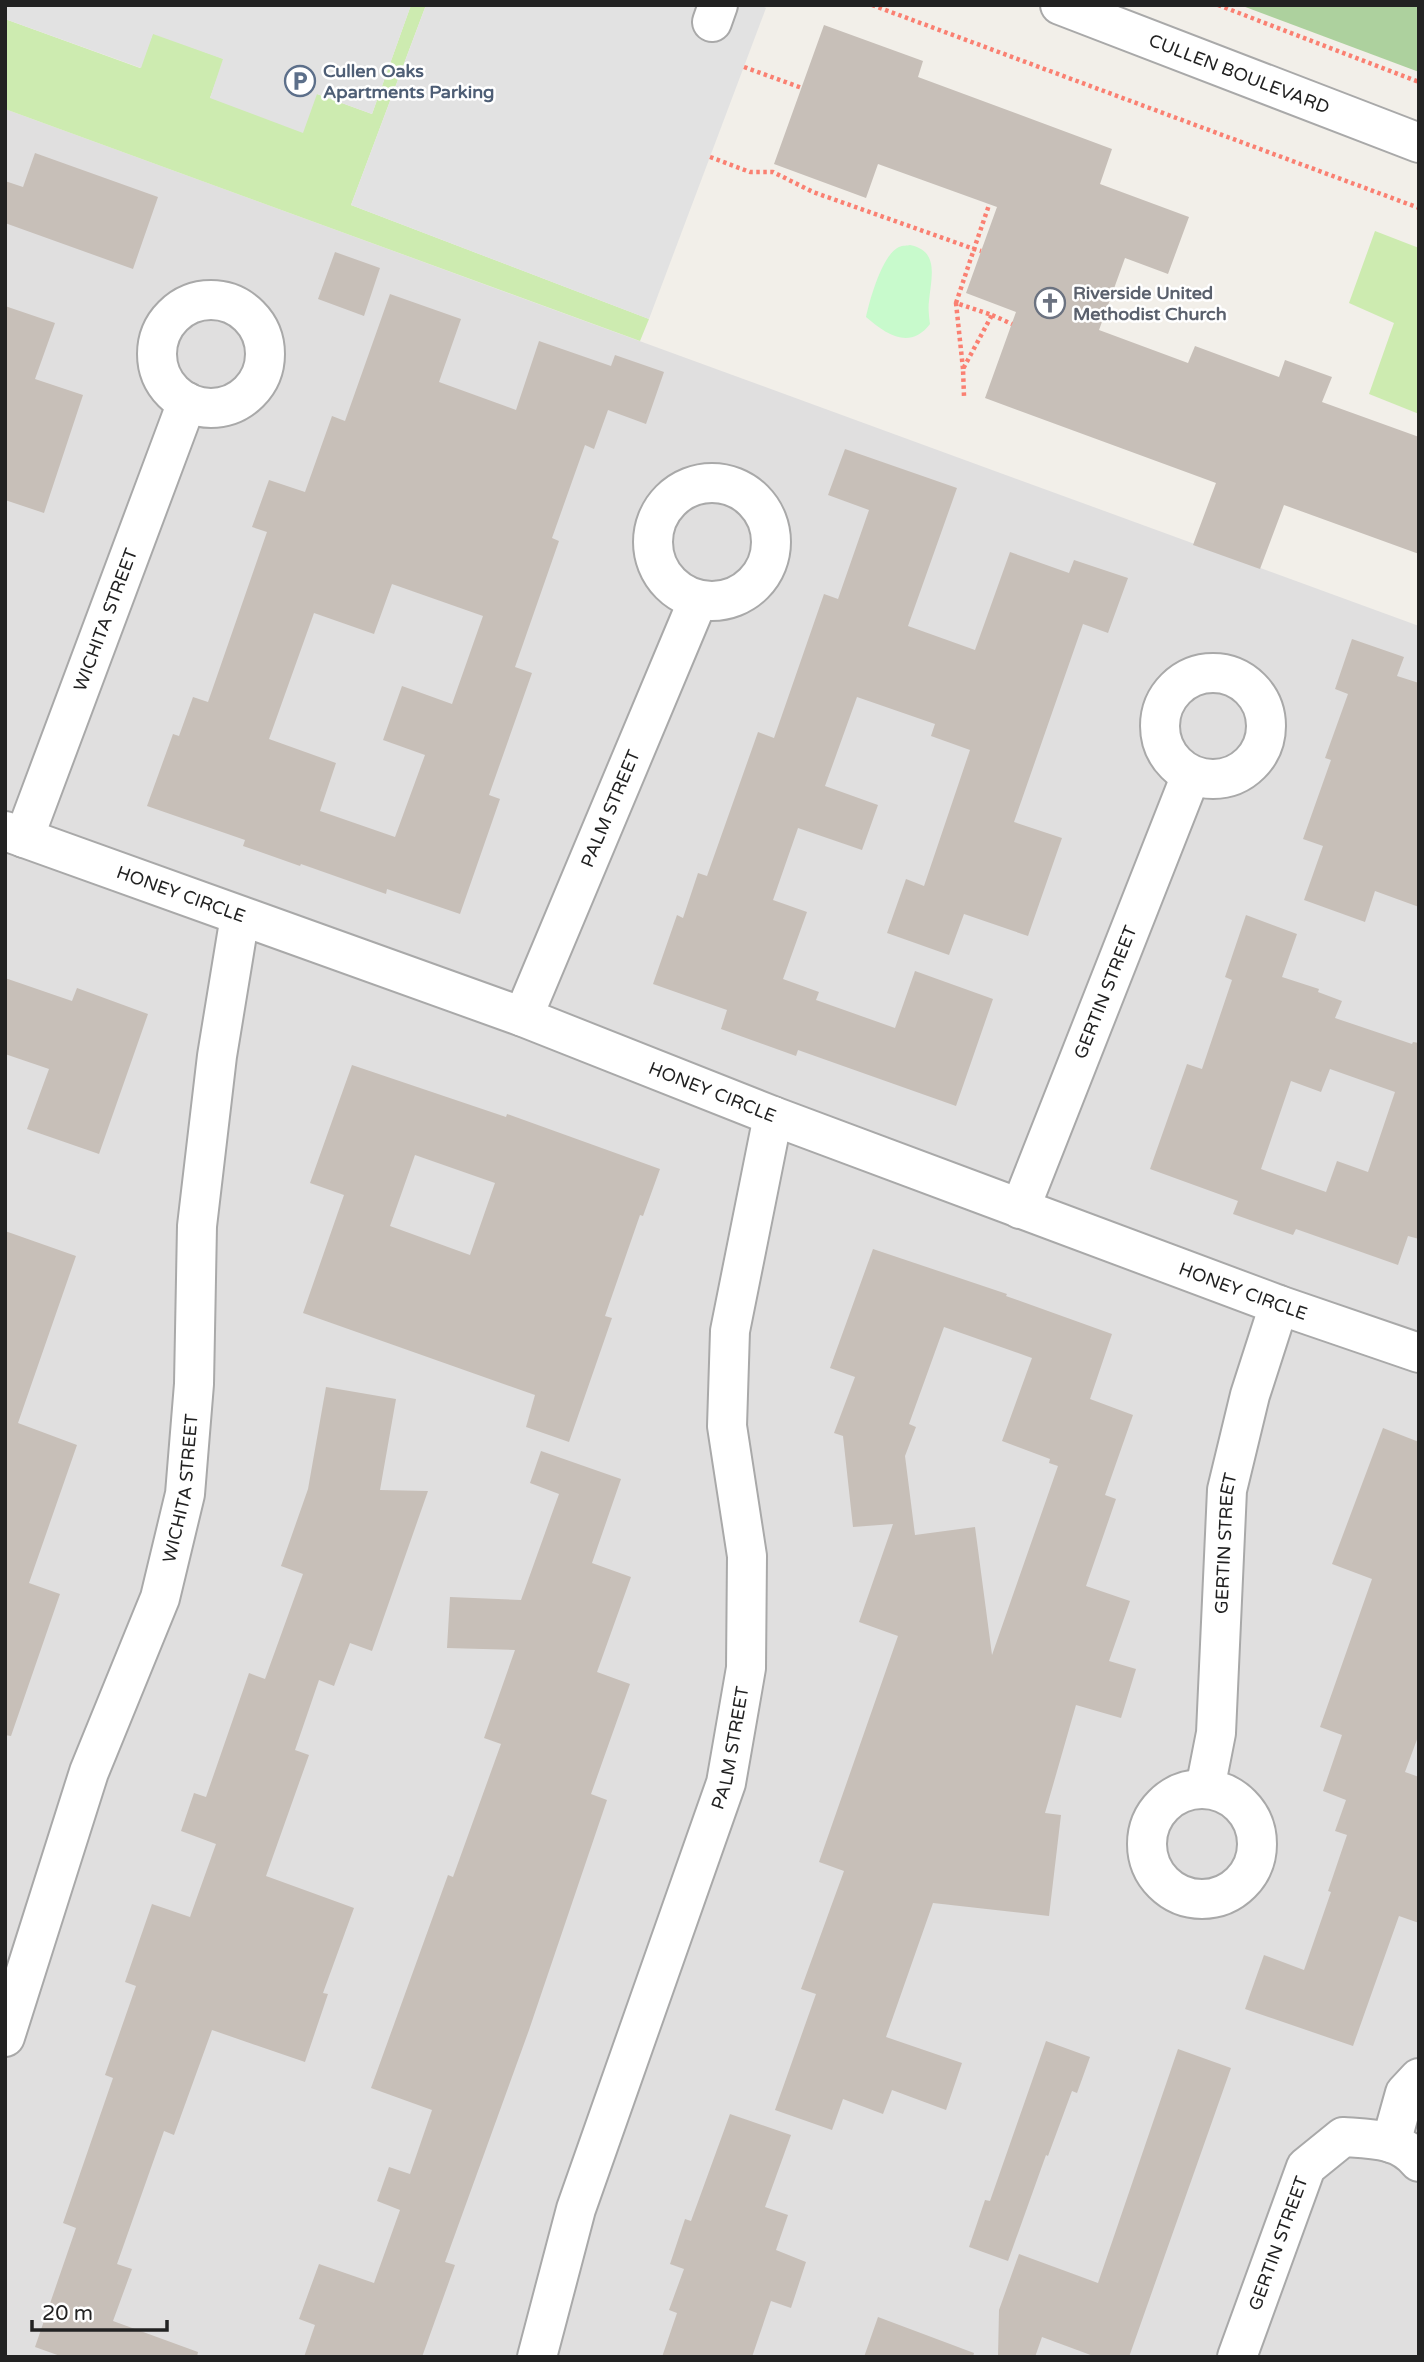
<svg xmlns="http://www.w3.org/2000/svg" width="1424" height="2362" viewBox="0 0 1424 2362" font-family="'Varela Round',sans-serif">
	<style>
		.residential { fill: #e0dfdf }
		.grass { fill: #cdebb0 }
		.forest { fill: #add19e }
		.park { fill: #c8facc }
		.parking { fill: #e2e2e2 }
		.building { fill: #c7bfb8; fill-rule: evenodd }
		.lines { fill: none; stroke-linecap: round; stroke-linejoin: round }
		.minor-casing { stroke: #a9a9a9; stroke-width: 42 }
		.path { stroke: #fa8072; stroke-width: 4.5; stroke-dasharray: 3.5 3.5; stroke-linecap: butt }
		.minor { stroke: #fff; stroke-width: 38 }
		.labels { text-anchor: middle; stroke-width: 5; stroke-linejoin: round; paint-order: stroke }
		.service-label { font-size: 18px; font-weight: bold; fill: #4e5e75; stroke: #fff; text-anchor: start }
		.street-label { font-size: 18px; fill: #222; stroke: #fff }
		.worship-label { font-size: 18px; font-weight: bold; fill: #5b616d; stroke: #fff; text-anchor: start }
	</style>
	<rect width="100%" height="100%" fill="#f2efe9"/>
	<!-- residential -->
	<path class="residential" d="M5,109L1419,626V2357H5Z"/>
	<!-- grass -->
	<path class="grass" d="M411,5H426L351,205L649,319L640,341L5,109V19L140,68L153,33L224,59L210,98L317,94L372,114Z
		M1375,231L1419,248V414L1369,394L1394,323L1349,303Z"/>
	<!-- forest -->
	<path class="forest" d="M1240,5H1419V72Z"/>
	<!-- park -->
	<path class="park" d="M910,245C940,251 931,278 929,301C928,308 929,316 930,324C910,350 887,335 866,317C870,299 882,255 899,247C903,245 907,246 910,245Z"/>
	<!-- parking -->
	<path class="parking" d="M5,5H411L372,114L317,94L303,133L210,98L223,59L153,34L141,68L5,19Z
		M426,5H760L766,8L649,319L351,205Z"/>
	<!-- building -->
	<path class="building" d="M824,25L923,61L918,77L1112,149L1100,184L1189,217L1168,274L1125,258L1099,330L1188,363L1195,346L1279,377L1285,360L1332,377L1322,402L1419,437V554L1284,505L1260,569L1193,545L1216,483L985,398L1016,312L966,293L997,207L878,164L866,198L774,164Z
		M35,153L158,197L133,269L5,223V181L23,187Z
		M335,252L380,268L364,316L318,299Z
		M390,294L461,319L439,382L516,410L539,341L611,366L615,355L664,372L646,424L608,410L594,449L585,445L552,538L559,541L515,667L532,673L489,795L500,799L460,914L387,889L386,894L301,864L300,866L243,846L245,840L147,806L173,734L179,736L193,697L208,702L267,532L252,527L269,480L305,492L332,416L345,421ZM392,584L483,616L452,704L402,686L383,740L425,755L395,837L320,811L336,763L269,739L314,613L374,634Z
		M5,306L55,323L35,379L83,395L44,513L5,500Z
		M845,449L957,488L908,626L975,650L1010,552L1069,573L1074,560L1128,578L1108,633L1083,624L1014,822L1062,838L1028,936L964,914L949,955L887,933L906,879L924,886L970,750L931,736L935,724L857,697L825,786L878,805L862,850L798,828L773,900L807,912L783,979L819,992L816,1000L895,1028L915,971L993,999L956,1106L798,1050L796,1056L721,1029L727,1010L653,984L677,915L683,918L698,873L707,876L758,732L774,738L824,594L838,599L869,510L828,495Z
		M1352,639L1404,657L1397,676L1419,683V907L1375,891L1365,922L1304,900L1323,846L1303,839L1331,760L1325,758L1348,694L1335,689Z
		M1246,915L1297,934L1282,977L1319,989L1318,992L1342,1001L1335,1018L1412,1044L1413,1042L1419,1043V1239L1408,1236L1398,1265L1296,1229L1293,1235L1233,1214L1238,1201L1150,1169L1187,1064L1202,1069L1232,980L1225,977ZM1330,1069L1395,1092L1368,1172L1337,1161L1326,1192L1261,1169L1291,1081L1321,1092Z
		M5,978L72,1001L77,988L148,1014L99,1154L27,1129L49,1069L5,1054Z
		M352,1065L506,1117L507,1114L660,1169L643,1216L640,1215L605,1316L612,1318L569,1442L526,1427L535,1395L303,1313L344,1195L310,1183ZM415,1155L495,1183L470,1255L390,1226Z
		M5,1231L76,1256L18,1423L77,1445L29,1583L60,1594L11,1736L5,1735Z
		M873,1249L1007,1294L1006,1296L1112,1334L1090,1399L1133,1415L1105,1495L1116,1499L1086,1586L1130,1601L1109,1661L1136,1669L1121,1718L1076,1705L1045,1813L1061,1815L1049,1916L933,1903L886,2037L962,2063L946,2110L892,2090L883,2114L843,2099L832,2130L775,2110L816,1994L801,1989L844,1871L819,1862L898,1636L859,1622L893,1524L853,1527L843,1436L834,1433L855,1377L830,1368ZM944,1327L1032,1358L1002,1441L1050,1459L1049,1463L1058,1466L992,1655L975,1527L915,1535L905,1456L916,1427L909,1424Z
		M326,1387L396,1399L380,1490L428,1491L372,1651L350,1643L334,1686L319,1680L295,1750L309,1755L266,1876L354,1908L323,1993L328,1994L305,2062L212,2030L174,2135L164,2131L117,2264L132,2269L113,2321L198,2352L197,2357H63L35,2347L76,2228L63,2223L113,2078L105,2075L136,1986L125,1982L152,1904L190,1917L216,1844L181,1831L194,1793L206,1797L249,1673L265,1679L303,1574L281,1566L308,1489Z
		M1383,1428L1419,1442V1734L1405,1772L1419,1777V1923L1399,1916L1353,2046L1245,2009L1264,1955L1304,1970L1331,1892L1328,1891L1347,1835L1335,1831L1346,1800L1323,1791L1342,1735L1320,1727L1372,1579L1332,1564Z
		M541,1451L621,1479L592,1563L631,1577L597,1672L630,1684L591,1794L607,1800L529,2030L445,2262L455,2265L422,2357H304L315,2325L299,2319L319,2264L374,2283L400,2210L377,2201L389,2167L410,2174L432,2110L371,2088L448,1875L453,1877L501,1744L484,1738L515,1650L447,1648L450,1597L521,1600L559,1494L530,1483Z
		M1046,2041L1090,2057L1077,2093L1072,2091L1048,2156L1046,2155L1008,2261L969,2247L985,2200L990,2201Z
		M1178,2049L1231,2068L1129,2357H1096L1042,2337L1035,2357H998L999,2310L1019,2254L1098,2283Z
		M730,2114L791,2135L765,2207L788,2215L776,2250L806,2262L791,2308L771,2301L752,2357H662L677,2313L669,2310L684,2269L670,2264L685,2219L691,2221Z
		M878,2317L974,2353L973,2357H864Z"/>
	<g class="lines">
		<!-- minor casing -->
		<g class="minor-casing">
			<g id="minor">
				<path id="s1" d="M1060,5L1419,143"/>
				<path d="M712,22L718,5"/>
				<circle cx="211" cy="354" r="54"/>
				<circle cx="712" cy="542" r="59"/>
				<circle cx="1213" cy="726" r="53"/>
				<path id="s2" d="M5,831L523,1017L773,1116L1279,1305L1419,1353"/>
				<path id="s3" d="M24,838L187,402"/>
				<path id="s4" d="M523,1017L698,600"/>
				<path id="s5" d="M1020,1209L1191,775"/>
				<circle cx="1202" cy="1844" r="55"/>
				<path id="s6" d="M1205,1789L1216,1733L1227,1490L1250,1395L1279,1305"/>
				<path id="s7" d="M5,2037L89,1772L160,1598L185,1494L194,1384L197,1226L217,1056L240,916"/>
				<path d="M1391,2143L1405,2093L1419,2078"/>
				<path id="s8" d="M537,2357L576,2209L726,1783L746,1668L747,1556L727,1426L730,1331L773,1116"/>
				<path id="s9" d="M1237,2357L1306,2167L1343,2137C1372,2139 1400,2138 1419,2162"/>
			</g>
		</g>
		<!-- path -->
		<path class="path" d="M872,5L1419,208
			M1218,5L1419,82
			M744,67L802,88
			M710,157L750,172H773L813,192L974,249L989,205
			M956,303L974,249L981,251
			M992,315L1012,324
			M963,369L956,303L992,315L963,369L964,396"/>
		<!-- minor -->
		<use href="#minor" class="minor"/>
	</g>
	<!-- icons -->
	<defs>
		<g id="parking-ring" transform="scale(1.575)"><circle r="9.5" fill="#fff" stroke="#5c6f8a" stroke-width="1.5"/><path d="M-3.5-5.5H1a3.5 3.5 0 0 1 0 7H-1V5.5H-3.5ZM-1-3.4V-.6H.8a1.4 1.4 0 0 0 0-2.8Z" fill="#5c6f8a"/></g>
		<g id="church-ring" transform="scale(1.575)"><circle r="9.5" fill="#fff" stroke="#6b7280" stroke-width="1.5"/><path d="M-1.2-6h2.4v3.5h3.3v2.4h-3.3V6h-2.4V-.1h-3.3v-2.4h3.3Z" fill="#6b7280"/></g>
	</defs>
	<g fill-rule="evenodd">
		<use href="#parking-ring" x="300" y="81"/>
		<use href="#church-ring" x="1050" y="303"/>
	</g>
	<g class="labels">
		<!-- service labels -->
		<g class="service-label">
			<text x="323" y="77">Cullen Oaks<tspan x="323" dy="21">Apartments Parking</tspan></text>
		</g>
		<!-- street labels -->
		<g class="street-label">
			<text dy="6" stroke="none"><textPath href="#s1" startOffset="192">CULLEN BOULEVARD</textPath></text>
			<text dy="6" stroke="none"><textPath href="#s3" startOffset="233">WICHITA STREET</textPath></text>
			<text dy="6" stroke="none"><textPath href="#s4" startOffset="226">PALM STREET</textPath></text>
			<text dy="6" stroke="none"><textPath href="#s2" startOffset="187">HONEY CIRCLE</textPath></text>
			<text dy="6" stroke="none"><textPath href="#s5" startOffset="233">GERTIN STREET</textPath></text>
			<text dy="6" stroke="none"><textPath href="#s2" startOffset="754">HONEY CIRCLE</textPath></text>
			<text dy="6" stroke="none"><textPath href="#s2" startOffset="1321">HONEY CIRCLE</textPath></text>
			<text dy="6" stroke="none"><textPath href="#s7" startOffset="578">WICHITA STREET</textPath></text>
			<text dy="6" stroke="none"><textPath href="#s6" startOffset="247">GERTIN STREET</textPath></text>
			<text dy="6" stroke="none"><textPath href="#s8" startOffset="640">PALM STREET</textPath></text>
			<text dy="6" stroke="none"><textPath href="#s9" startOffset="121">GERTIN STREET</textPath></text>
		</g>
		<!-- worship labels -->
		<g class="worship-label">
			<text x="1073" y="299">Riverside United<tspan x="1073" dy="21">Methodist Church</tspan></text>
		</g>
	</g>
	<!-- border -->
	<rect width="1424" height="2362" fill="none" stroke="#222222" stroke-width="14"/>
	<!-- scale -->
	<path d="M32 2320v10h135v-10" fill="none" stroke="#222222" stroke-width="3.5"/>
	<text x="42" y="2320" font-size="21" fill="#222222" stroke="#ffffff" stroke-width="5" paint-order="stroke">20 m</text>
</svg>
